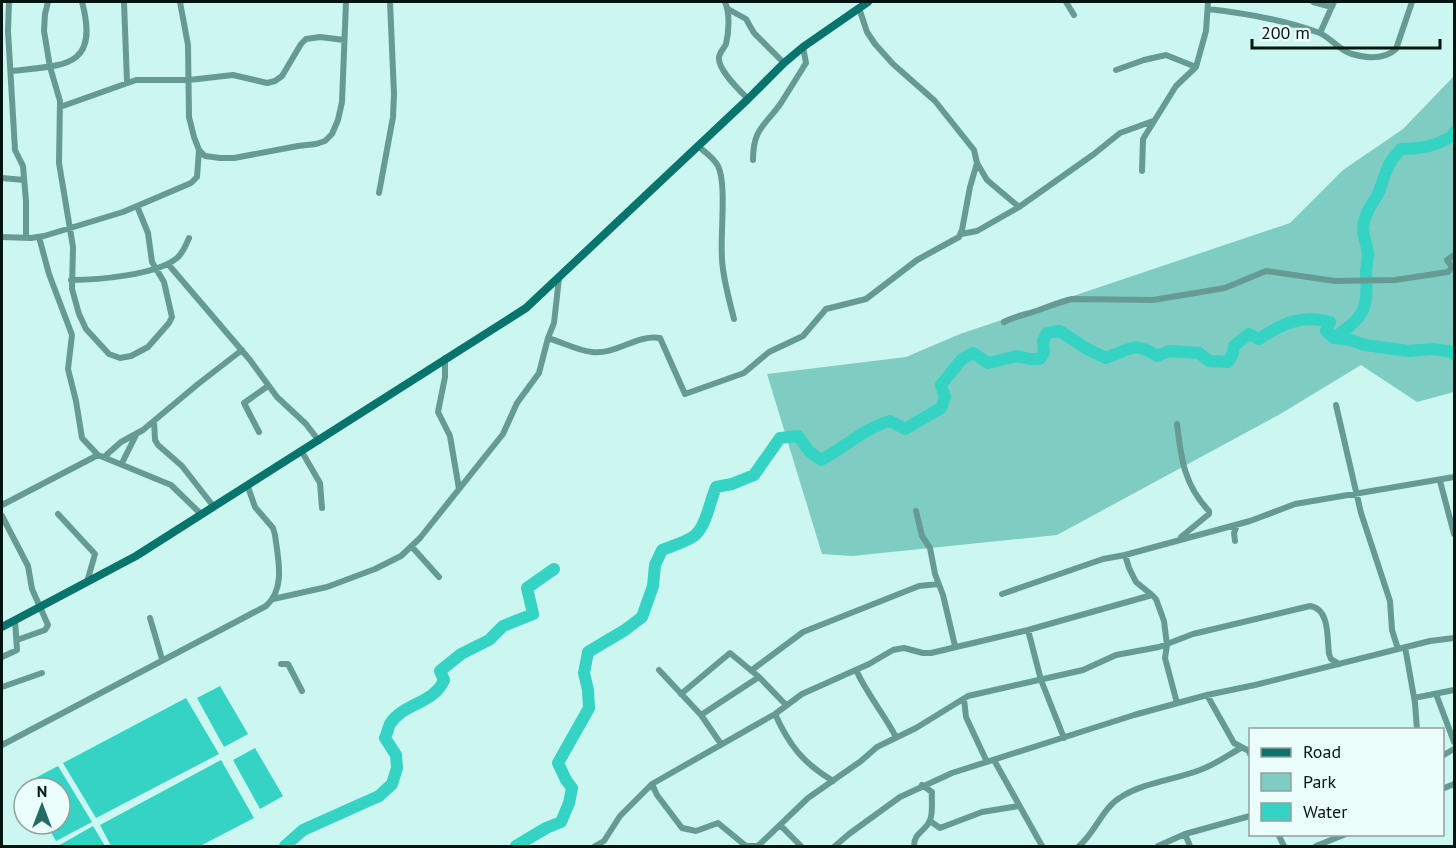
<svg xmlns="http://www.w3.org/2000/svg" width="1456" height="848" viewBox="0 0 1456 848" font-family="'PT Sans',sans-serif">
	<style>
		.green { fill: #7fccc3 }
		.water { fill: #35d3c4 }
		.lines { fill: none; stroke-linecap: round; stroke-linejoin: round }
		.river { stroke: #35d3c4; stroke-width: 12 }
		.minor { stroke: #669b94; stroke-width: 6 }
		.secondary { stroke: #08746b; stroke-width: 8 }
	</style>
	<rect width="100%" height="100%" fill="#cbf7f0"/>
	<!-- green -->
	<path class="green" d="M1454,76V392L1417,402L1361,365L1282,413L1057,535L852,556L822,554L767,374L906,357L960,334L1290,223L1343,170L1403,129Z"/>
	<!-- water -->
	<path class="water" d="M220,686L248,734L224,747L197,698Z
		M186,698L219,754L96,818L63,763Z
		M255,748L283,796L260,809L233,760Z
		M221,760L254,818L200,846H111L100,825Z
		M58,766L92,822L56,841L46,824H60V788H24L22,785Z
		M93,826L105,846H58Z"/>
	<g class="lines">
		<!-- river -->
		<path class="river" d="M1334,338L1351,340L1365,345L1409,351L1433,349L1453,352L1454,354
			M285,846L303,830L379,796L392,784L397,768L396,755L385,738C387,734 388,728 390,724C403,703 434,704 444,680L440,671L461,654L489,640L503,626L533,614L527,588L554,569
			M516,846L546,828L561,822L569,803L572,788L566,780L558,763L589,708L588,690L584,673L588,652L625,630L642,617L653,586L655,565L662,550C672,546 686,542 694,536C706,527 710,501 716,487L732,484L754,475L780,438L798,436L809,451L821,460C843,448 867,427 890,421L905,429L941,408L945,397L941,385L962,359L973,353L988,363L1017,356L1030,359H1040L1044,353L1043,341L1047,333L1060,331L1087,349L1106,358C1129,350 1134,340 1157,356L1169,351L1199,353L1209,361L1228,362L1233,353L1234,346L1249,334L1259,339C1281,324 1302,314 1330,322L1326,331L1334,338C1365,316 1368,310 1366,273C1366,266 1368,260 1368,254C1367,243 1361,234 1364,222C1366,210 1376,200 1380,189C1387,170 1386,165 1401,149C1421,149 1436,146 1454,135V132"/>
		<!-- minor -->
		<path class="minor" d="M9,2L8,31L15,150L23,166L26,201V238
			M48,2L45,14L44,31L50,67L60,101L59,163L73,247L72,289L79,314L86,329L109,354L120,358L131,356L148,347L169,323L172,317L164,282L152,262L148,233L137,206
			M124,2L127,82
			M180,2L188,45L189,117L194,137L199,150L205,156L220,158H234L298,146L316,144L325,141L332,134L338,120L342,102L346,2
			M725,2C730,13 729,32 726,44C724,48 720,52 719,57C717,69 740,91 748,99
			M1066,2L1074,15
			M1313,2L1332,7
			M728,9L746,19L754,33L784,63
			M1208,9C1244,13 1283,20 1317,32C1330,36 1338,50 1352,54C1366,58 1384,60 1396,49L1412,2
			M1320,33L1334,2
			M1116,70L1144,60L1166,55L1196,67
			M11,71C63,65 100,69 82,2
			M60,107L136,80H189L233,75L267,83L275,81L282,76L301,44L306,39L320,37L344,40
			M698,146C705,152 714,158 718,166C727,184 720,235 722,259C723,279 729,299 734,319
			M753,160C753,128 765,126 781,103C789,90 798,76 806,63L803,47
			M977,163L987,180L1019,207
			M1142,171L1143,139L1176,86L1196,67L1206,31L1208,2
			M2,178L24,180
			M379,193L393,117L394,94L390,2
			M961,234L977,231L1019,207L1094,154L1120,133L1153,121
			M2,237L31,238L44,236L123,212L191,183L197,177L199,150
			M39,237L49,274L72,335L68,369L76,401L82,438L98,455L171,485L202,515
			M168,264L250,360L277,397L306,424L319,441
			M71,280C97,280 157,275 177,258C183,253 186,245 189,238
			M1004,322C1015,316 1024,315 1036,311C1048,307 1059,302 1072,299L1153,300L1225,288L1266,271L1335,281L1395,280L1448,272L1452,267L1447,260L1454,255
			M548,338C562,342 578,351 592,352C616,355 637,334 660,338L685,394L744,373L769,352L803,336L826,309L866,299L917,260L959,237L962,230L970,187L977,163L974,150L935,101L893,64L875,44L867,32L859,8
			M445,358V377L438,412L450,436L459,489
			M1336,405L1361,513L1390,601L1392,630L1398,649
			M154,421L155,440L158,445L182,466L214,507
			M1177,424C1181,458 1184,485 1209,511V514L1181,537
			M259,432L244,403L268,386
			M302,452L320,483L322,508
			M104,457L121,442L143,430L198,384L242,350
			M122,463L136,435
			M1440,481L1454,534
			M2,505L98,455
			M916,511L922,536L930,548L935,574L943,595L955,646
			M58,514L95,554L87,582
			M2,516L28,566L32,589L48,625L45,630L17,640
			M1235,541L1234,533L1237,525
			M412,547L439,577
			M1125,555L1129,568L1136,582L1152,595
			M1002,594L1103,559L1125,555L1250,521L1295,504L1454,477
			M273,599L327,587L375,569L401,556L420,538L503,434L517,403L539,373L548,338L554,323L559,278
			M150,618L162,659
			M1028,630L1041,680L1064,738
			M1405,647L1415,703L1417,730
			M2,657L17,650L15,620
			M281,664H288L302,691
			M659,670L701,715L721,744
			M752,670L803,632L919,586L938,584
			M856,670C867,694 884,714 896,737
			M2,687L42,673
			M681,694L730,653L759,677L786,705
			M1436,694L1454,742
			M1207,695L1234,743L1249,751L1250,754
			M1414,698L1454,690
			M964,699L966,717L987,762
			M775,714C789,745 803,763 833,781
			M701,715L759,677
			M2,745L266,606C286,588 278,559 275,535L273,528L255,507L248,487
			M1442,756L1454,749
			M994,760L1042,846
			M652,784L657,795L682,828L696,831L718,823L746,846H759
			M1442,789L1454,784
			M930,821L940,828L982,812L1019,806
			M780,825L801,846
			M1185,834L1190,846
			M1278,834L1284,846
			M595,846L604,841L620,816L652,784L775,714L802,694L869,664L893,650L904,648L923,653H931L1028,630L1152,595L1156,599L1164,621L1167,645L1165,658L1177,703
			M758,846L808,798L861,761L877,747L916,728L968,696L1083,670L1116,655L1159,647L1193,634L1310,606C1330,609 1327,638 1329,654L1331,659L1339,664
			M835,846L849,834L900,797L952,773L1134,715L1207,695L1255,685L1430,641L1454,638
			M914,846C914,833 924,832 929,822C934,815 931,800 932,792L922,785
			M1079,846C1096,832 1102,808 1121,797C1145,782 1174,780 1200,770C1214,765 1228,755 1241,748
			M1158,846L1185,834L1250,816
			M1316,846L1346,834"/>
		<!-- secondary -->
		<path class="secondary" d="M2,627L136,556L526,308L748,99L784,63L803,47L868,2"/>
	</g>
	<!-- border -->
	<rect width="1456" height="848" fill="none" stroke="#051513" stroke-width="6"/>
	<!-- legend -->
	<rect x="1249" y="728" width="195" height="108" fill="#ecfefb" stroke="#90a19e" stroke-width="1.5"/>
	<rect x="1261" y="748" width="30" height="9" fill="#08746b" stroke="#90a19e" stroke-width="1.5"/>
	<text x="1303" y="758" font-size="18" fill="#051513">Road</text>
	<rect x="1261" y="773" width="30" height="18" fill="#7fccc3" stroke="#90a19e" stroke-width="1.5"/>
	<text x="1303" y="788" font-size="18" fill="#051513">Park</text>
	<rect x="1261" y="803" width="30" height="18" fill="#35d3c4" stroke="#90a19e" stroke-width="1.5"/>
	<text x="1303" y="818" font-size="18" fill="#051513">Water</text>
	<!-- north arrow -->
	<g transform="translate(42 806)"><circle r="28" fill="#ecfefb" stroke="#90a19e" stroke-width="1.5"/>
	<path d="M0-4.5L10 22L0 15L-10 22Z" fill="#236c65"/>
	<text y="-9" font-size="16" font-weight="bold" text-anchor="middle" fill="#051513">N</text>
	</g>
	<!-- scale -->
	<path d="M1252 39v9h188v-9" fill="none" stroke="#051513" stroke-width="3"/>
	<text x="1261" y="39" font-size="18" fill="#051513" stroke="#ecfefb" stroke-width="4.5" paint-order="stroke">200 m</text>
</svg>
